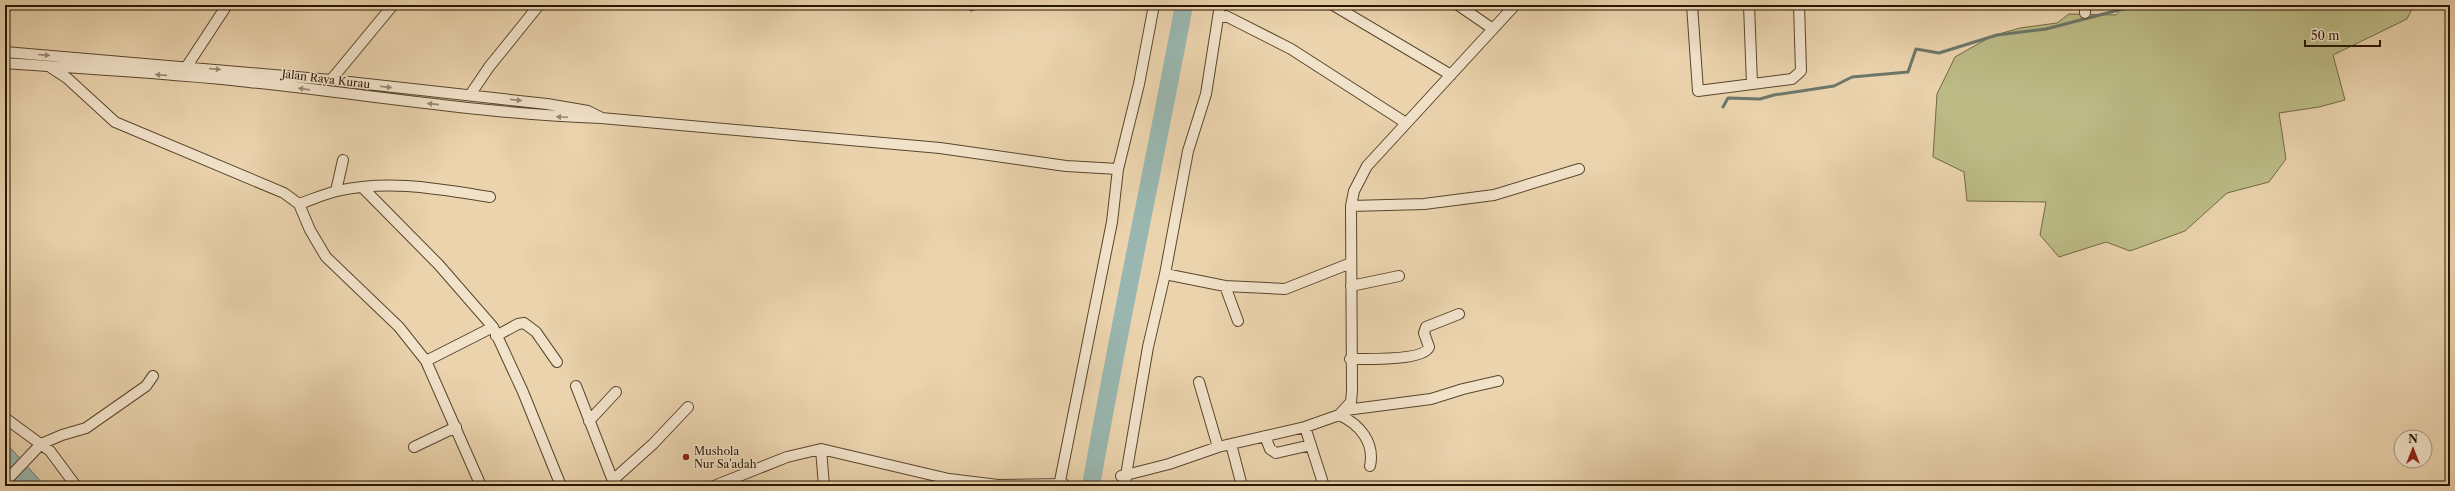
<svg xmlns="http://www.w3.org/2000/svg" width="2455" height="491" viewBox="0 0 2455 491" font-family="'Libre Caslon Text',serif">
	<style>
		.green { fill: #bcbb86; stroke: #726944 }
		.water { fill: #99b7b0; stroke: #6c776a }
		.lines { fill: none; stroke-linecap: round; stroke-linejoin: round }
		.stream { stroke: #6c776a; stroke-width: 3 }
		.river { stroke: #99b7b0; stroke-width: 18 }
		.street-casing { stroke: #59462c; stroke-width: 12 }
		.street { stroke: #f1e2ca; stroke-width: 10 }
		.oneway { fill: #978770 }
		.poi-dot { fill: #8f2418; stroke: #f1e2ca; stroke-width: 1.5 }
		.labels { text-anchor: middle; stroke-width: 3; stroke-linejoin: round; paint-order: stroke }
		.street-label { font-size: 11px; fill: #291701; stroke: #f1e2ca }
		.poi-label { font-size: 11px; fill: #291701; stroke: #f1e2ca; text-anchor: start }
	</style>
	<rect width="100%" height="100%" fill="#ead3ad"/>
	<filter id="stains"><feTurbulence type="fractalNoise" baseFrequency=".005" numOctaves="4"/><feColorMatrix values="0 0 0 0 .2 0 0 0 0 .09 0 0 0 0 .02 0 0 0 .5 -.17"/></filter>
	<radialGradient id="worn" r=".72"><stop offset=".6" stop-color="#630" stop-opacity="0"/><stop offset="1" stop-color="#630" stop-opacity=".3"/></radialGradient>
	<!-- green -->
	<path class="green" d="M2125,5H2414L2407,19L2333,55L2345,100L2319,107L2279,113L2286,159L2269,182L2227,193L2185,231L2130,251L2106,242L2059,257L2040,235L2046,202L1967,201L1964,172L1933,157L1937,94L1955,57L1992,36L2020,28L2057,23L2069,14L2116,15Z"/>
	<!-- water -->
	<path class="water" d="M5,442L45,486H5Z"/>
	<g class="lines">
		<!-- stream -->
		<path class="stream" d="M970,5L971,10L986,5
			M1723,107L1728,98L1760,99L1774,95L1834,86L1852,77L1908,72L1916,49L1939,53L1997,35L2046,29L2138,5"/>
		<!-- river -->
		<path class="river" d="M1091,486C1119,325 1154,166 1184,5"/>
		<!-- street casing -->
		<g class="street-casing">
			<path id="street" d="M1333,5L1451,75
				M1458,5L1493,29
				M1692,5L1698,91L1792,79L1801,71L1799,5
				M1749,5L1752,84
				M2085,5V13
				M1218,18L1226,16L1291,49L1406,123
				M5,52L331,80L547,104L588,111L600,117
				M5,63C86,69 168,73 249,82C366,94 483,114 601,118L940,148L1066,166L1118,169
				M187,66L227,5
				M50,67L67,78L115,122L284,193L299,204L310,230L326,257L399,327L426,361L481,486
				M331,80L393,5
				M470,95L489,67L539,5
				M362,187L439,265L493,327L523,392L561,486
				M336,191L343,160
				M299,204C311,200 324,194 337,191C389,179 439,189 490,197
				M1351,206L1424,204L1494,195L1579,169
				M1165,274L1188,151L1206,94L1220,5
				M1225,286L1238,321
				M1351,286L1399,276
				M496,336L518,324L524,323L536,332L557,362
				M1350,359C1364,359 1424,361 1429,347L1424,333L1426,327L1459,314
				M426,361L493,327
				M1199,382L1218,447
				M576,386L615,486
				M1346,410L1431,399L1463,389L1498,381
				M1339,415C1360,424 1375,443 1370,466
				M5,418L50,451L76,486
				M589,421L616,392
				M1305,427L1324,486
				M1265,436L1270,449L1276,453L1311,445
				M1231,444L1242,486
				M414,447L456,427
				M821,449L824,486
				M1121,476L1126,475L1148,347L1165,274L1225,286L1285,289L1351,263
				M613,480L653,444L688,407
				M5,482L41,444L62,435L86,428L146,386L153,376
				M714,486L787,457L821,449L949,479L998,485L1064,484
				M1059,486L1112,222L1118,169L1139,84L1154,5
				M1125,486L1126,475L1169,464L1218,447L1305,427L1339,415L1351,402L1352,391L1351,206L1354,191L1367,166L1515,5"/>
		</g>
		<!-- street -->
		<use href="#street" class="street"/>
	</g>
	<!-- one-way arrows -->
	<defs><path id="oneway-solid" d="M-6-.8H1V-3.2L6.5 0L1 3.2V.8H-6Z"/></defs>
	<g class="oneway">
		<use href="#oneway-solid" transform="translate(44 55) rotate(5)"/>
		<use href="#oneway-solid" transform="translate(215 69) rotate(5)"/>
		<use href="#oneway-solid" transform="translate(161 75) rotate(-176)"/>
		<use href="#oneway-solid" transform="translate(386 87) rotate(7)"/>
		<use href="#oneway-solid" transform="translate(304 89) rotate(-172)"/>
		<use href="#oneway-solid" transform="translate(516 100) rotate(6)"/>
		<use href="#oneway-solid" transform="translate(433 104) rotate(-174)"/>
		<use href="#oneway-solid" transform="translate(562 117) rotate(-178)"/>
	</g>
	<!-- markers -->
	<circle class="poi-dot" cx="686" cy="457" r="4"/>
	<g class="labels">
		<!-- street labels -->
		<g class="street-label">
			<text transform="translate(326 79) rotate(7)" y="4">Jalan Raya Kurau</text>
		</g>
		<!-- poi labels -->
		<g class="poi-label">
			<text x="694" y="455">Mushola<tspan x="694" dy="13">Nur Sa'adah</tspan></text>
		</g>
	</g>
	<!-- margin -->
	<rect width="2455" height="491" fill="none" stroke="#ead3ad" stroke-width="20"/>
	<rect x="6" y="6" width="2443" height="479" fill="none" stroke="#291701" stroke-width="2"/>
	<rect x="10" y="10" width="2435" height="471" fill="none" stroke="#291701"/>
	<!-- north arrow -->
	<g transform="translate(2413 449)"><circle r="19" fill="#f1e2ca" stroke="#a1917a"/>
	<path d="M0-3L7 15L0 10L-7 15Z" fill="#8f2418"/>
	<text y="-6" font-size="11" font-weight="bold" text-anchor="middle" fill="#291701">N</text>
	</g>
	<!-- scale -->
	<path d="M2305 40v6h75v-6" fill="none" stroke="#291701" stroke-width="2"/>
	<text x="2311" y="40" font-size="12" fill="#291701" stroke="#f1e2ca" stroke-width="3" paint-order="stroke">50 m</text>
	<rect width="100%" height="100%" filter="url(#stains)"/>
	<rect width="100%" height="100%" fill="url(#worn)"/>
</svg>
